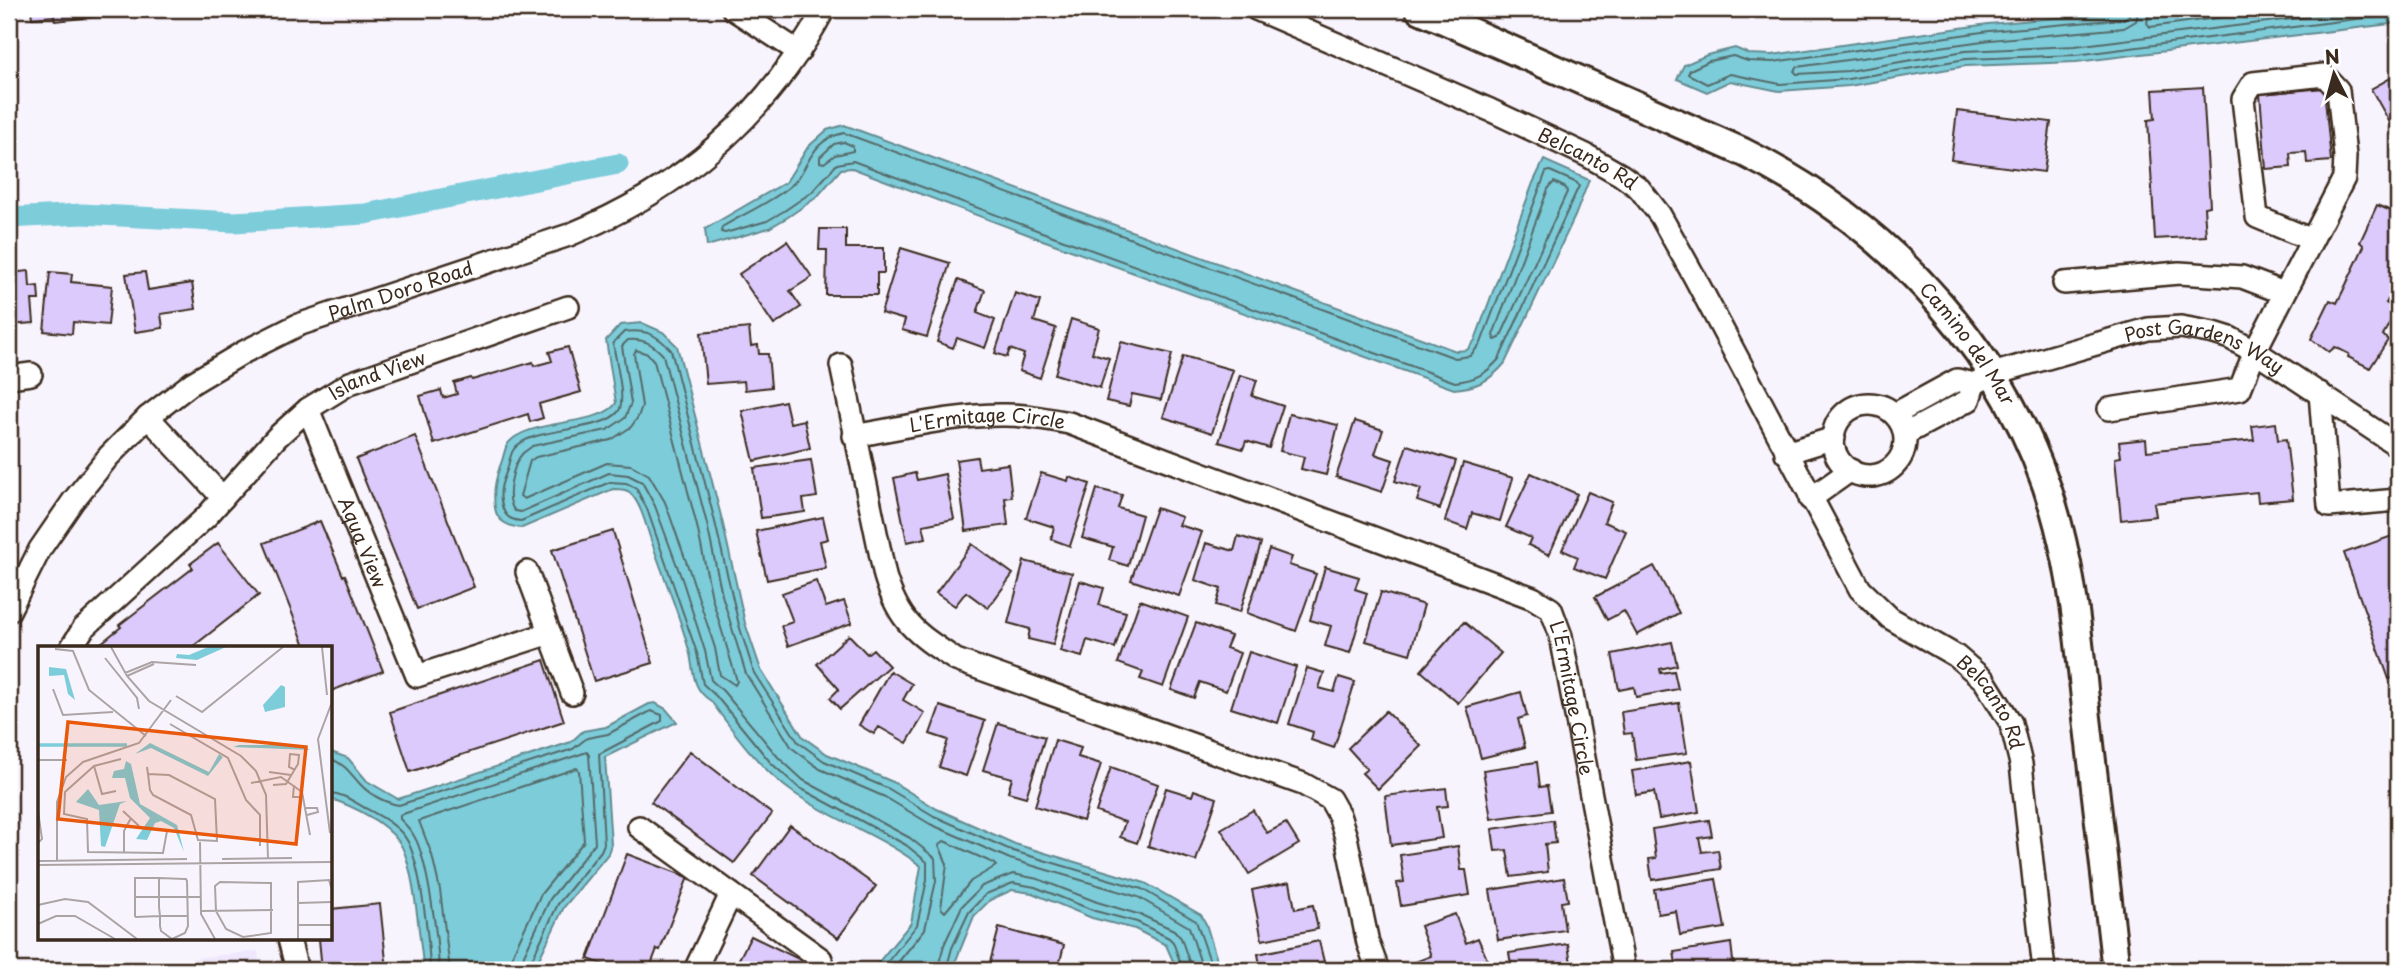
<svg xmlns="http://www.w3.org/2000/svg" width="2407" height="979" viewBox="0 0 2407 979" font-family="'Playpen Sans',sans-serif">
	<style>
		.built { fill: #efe7fd }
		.water { fill: #7dccda; stroke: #638b8f; stroke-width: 2 }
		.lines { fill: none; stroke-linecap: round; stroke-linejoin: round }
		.shore { stroke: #556b69; stroke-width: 2 }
		.canal { stroke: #7dccda; stroke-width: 21 }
		.building { fill: #dbcafb; stroke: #3b2a1e; stroke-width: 2 }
		.minor-casing { stroke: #3b2a1e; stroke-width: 26 }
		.tertiary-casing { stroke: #3b2a1e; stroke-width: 32 }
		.minor { stroke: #fff; stroke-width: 21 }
		.tertiary { stroke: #fff; stroke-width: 26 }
		.labels { text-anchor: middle; stroke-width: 5; stroke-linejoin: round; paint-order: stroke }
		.street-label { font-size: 19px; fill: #3b2a1e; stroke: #fff }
		.inset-river { fill: none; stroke: #7dccda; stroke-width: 3.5 }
		.inset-road { fill: none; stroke: #aca3a4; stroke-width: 2 }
		.view { fill: #e8590c; fill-opacity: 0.15; stroke: #e8590c; stroke-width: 3.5 }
		.inset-edge { fill: none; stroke: #3b2a1e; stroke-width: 3.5 }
	</style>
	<rect width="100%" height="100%" fill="#f8f4fe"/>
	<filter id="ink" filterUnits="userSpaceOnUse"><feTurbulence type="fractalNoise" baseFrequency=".0143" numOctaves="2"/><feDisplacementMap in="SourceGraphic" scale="14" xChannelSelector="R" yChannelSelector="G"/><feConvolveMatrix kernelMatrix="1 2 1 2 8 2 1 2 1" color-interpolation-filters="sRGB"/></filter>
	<g filter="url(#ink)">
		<!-- built -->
		<path class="built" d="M258,951L260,970H89Z"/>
		<!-- water -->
		<path class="water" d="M2156,9H2398V23L2076,62L1966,66L1849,86L1779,91L1730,81L1707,92L1677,79L1684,65L1707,55L1735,48L1749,54L1772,55L1988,24Z
			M844,125L1456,351L1467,350L1475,340L1533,183L1544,160L1589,180L1575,216L1505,363C1490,381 1477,387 1454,389L1040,239L852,168L841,169L817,197L788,217L769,228L707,246L705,229L786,182L808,147L827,130Z
			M642,323L663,332L677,346L722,520L745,623L761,670L803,737L827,754L893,782L937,809L1015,844L1145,883L1201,915L1206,924L1220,970H1177L1166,945L1135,929L1092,918L1032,893L1012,890L990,900L974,916L952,970H872L911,923L921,866C882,836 835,821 794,793C761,770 734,733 711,701C692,689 694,673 690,654C680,615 664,578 651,540C646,526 642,507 632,495C628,489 620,489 613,489L522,528C510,527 497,522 495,508C493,492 495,481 500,466C503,460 504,451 507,445C524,418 602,427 616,403L606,340L620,325Z
			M655,703L666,709L677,722L605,757L611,844L608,854L564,907L538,961L536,970H424C419,941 415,864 399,842C385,822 353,806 331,799V752L348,758L367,781L398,799L571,742L583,731L606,727L649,704Z"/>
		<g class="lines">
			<!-- shore -->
			<path class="shore" d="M2130,9L2129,16L2123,19L1989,31L1773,62L1748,61L1733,56L1709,61L1690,70L1688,74L1707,84L1730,74L1780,84L1848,79L1966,59L2076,55L2364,18L2398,16
				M2139,9L2136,21L2124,28L1990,40L1797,67L1794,71L1797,74L1848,71L1965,51L2075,46L2372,9
				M2150,9L2147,23L2150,27L2284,9
				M844,133L1455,358L1470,356L1481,343L1546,172L1550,171L1577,183L1579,186L1499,359C1486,374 1475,380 1455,382L1042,232L853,161L837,164L812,192L784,211L767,221L725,233L721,232L722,227C744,214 769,203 788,188C811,171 806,141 844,133Z
				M844,142L853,146V151L835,155L824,163L820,162V157L834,144Z
				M1554,182L1566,188L1567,192L1500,338L1495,340L1493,335L1548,189Z
				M636,350L648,354L654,361L697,526L712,598L737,681L735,685L720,675L715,648L692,578L665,502L649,475L631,465L607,463L524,499L520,496L530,461L536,457L611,440L631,427L638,417L642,406L634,354Z
				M331,759C345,764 350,773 360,784C369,794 385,803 399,805L573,749L587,738L608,734L651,711L662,715V721L599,754L604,844L601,851L558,904L532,959L530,970
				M331,793C344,794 354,802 365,808C380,816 400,826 408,842C421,867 429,940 430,970
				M944,841L993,863L996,866L971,881L945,912L941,908L947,864L939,845Z
				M439,970C438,941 428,859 414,836C411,830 405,824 400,819V815L587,752L589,755L595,843L550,899L524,955L521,970
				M450,970L440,890L432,855L419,821L577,768L579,771L584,841L541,894L514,951L510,970
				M881,970L917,925L927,880V862L906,845L798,787L771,763L716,696L703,684L697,653L647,509L636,488L626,483L610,482L521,521C508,520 503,514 501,501C499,489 503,480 507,470C509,464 510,454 514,449C530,426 601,433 618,412C627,402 615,358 613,343L624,332C646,329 656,334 671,350L715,522L739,625L754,673L798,742L824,761L889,789L934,816L1013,851L1142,889L1196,921L1213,970
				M892,970L925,929L936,881L935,858L910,838L803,780L778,757L723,691L711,680L705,651L683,582L655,506L642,482L628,475L609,473L521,512L515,511C504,500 513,463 523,453C524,452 532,447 532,446L607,430L625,418L631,403L622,346L628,340C643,338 653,344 663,355L707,524L722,595L746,674L792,748L820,769L885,797L930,824L1010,859L1138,897L1189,927L1203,970
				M937,970L944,945L962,906L982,886L1013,874L1038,879L1097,902L1141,915L1174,930L1181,938L1192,970
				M946,970L952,948L969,912L986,894L1013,883L1035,887L1095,911L1137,922L1169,938L1173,942L1183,970"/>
			<!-- canal -->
			<path class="canal" d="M9,218L82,214L234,222L365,214L618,164"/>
		</g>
		<!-- building -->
		<path class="building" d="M31,9H142V12L55,21L54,16L32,18Z
			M2398,74V137L2371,89Z
			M2203,87L2210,206L2204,207L2206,236L2155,239L2148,120L2155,119L2153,90Z
			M2324,88L2331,161L2307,163L2306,152L2290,153L2291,167L2266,169L2260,94Z
			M1957,111L2051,122L2044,172L1951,160Z
			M2377,205L2398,214V290L2395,288L2386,303L2397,309L2383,335L2388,340L2370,368L2348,357L2349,354L2335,347L2329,352L2311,339L2330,300L2337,303L2343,291L2364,246L2360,242Z
			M820,229H846V248H884V273H877V295H826L827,250H819Z
			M787,241L812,277L790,291L801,307L774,325L739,274Z
			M901,248L950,263L927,337L902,330L905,320L881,313Z
			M29,271L30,287L38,286L39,300H32L34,323L9,325V273Z
			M50,272L72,274L71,282L112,286L108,325L73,322L72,334L44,331Z
			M145,272L148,290L192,283L196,309L161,314L163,328L135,332L126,274Z
			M958,280L985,290L977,313L995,320L985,348L957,338L953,348L937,342Z
			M1015,293L1040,301L1034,321L1056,328L1040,378L1019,371L1024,354L1010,349L1007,357L995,353Z
			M1071,319L1099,328L1092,353L1109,358L1100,388L1055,374Z
			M749,328L751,346L758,345L759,354H768L771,387L745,390L744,381L706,384L701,333Z
			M1121,342L1172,354L1161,400L1132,394L1129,406L1106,401Z
			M568,347L581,392L539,404L543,418L530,422L528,414L434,444L420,396L441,390L443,398L457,394L454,383L471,378L472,380L533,362L534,366L552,361L549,352Z
			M1183,356L1233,370L1212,433L1163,417Z
			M1240,375L1257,380L1252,396L1283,406L1269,448L1246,441L1243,449L1219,442Z
			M785,401L790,423L804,420L810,448L754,461L742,411Z
			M1289,414L1338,425L1326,475L1301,469L1304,457L1280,451Z
			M1355,421L1383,430L1375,454L1393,460L1382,492L1336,477Z
			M2276,423L2278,440L2286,439L2293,499L2258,502L2257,492L2154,503L2156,516L2121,520L2115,458L2121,457L2119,442L2146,439L2147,451L2254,440L2252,426Z
			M415,436L474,587L417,609L356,459Z
			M1407,445L1456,461L1440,509L1417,501L1421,489L1395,481Z
			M977,457L979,468L1008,464L1012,497L1005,498L1008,525L966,531L956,460Z
			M811,460L817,497L803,499L805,512L761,518L754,468Z
			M1463,463L1513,478L1500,521L1472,513L1467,529L1445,521Z
			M915,473L917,480L945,474L954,519L923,525L926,538L907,542L894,478Z
			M1041,473L1068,481L1069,477L1090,484L1070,546L1051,539L1054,527L1026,518Z
			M1531,473L1577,494L1549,555L1528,545L1531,538L1506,527Z
			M1097,489L1122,495L1118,508L1142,515L1128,566L1109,560L1113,547L1082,538Z
			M1588,492L1612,502L1604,522L1626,531L1605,579L1574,567L1578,557L1562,550Z
			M1156,508L1182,517L1179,525L1202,532L1179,596L1131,580Z
			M823,517L828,539L820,541L826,568L767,580L756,531Z
			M320,521L343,576L345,575L383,671L331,691V648H306L264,543Z
			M613,531L653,663L594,681L552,550Z
			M1238,536L1261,543L1240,612L1216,605L1221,589L1195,580L1206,543L1234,551Z
			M2392,536L2398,556V676L2389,679L2344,553Z
			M218,543L259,595L191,648H95L121,627L119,625L193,568L190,564Z
			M972,544L1013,574L988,608L966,592L955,606L936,593Z
			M1269,549L1292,557L1289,565L1316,574L1296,631L1247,613Z
			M1024,561L1072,573L1053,645L1028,639L1030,629L1008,623Z
			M1654,566L1679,613L1637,635L1624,611L1607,620L1595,597Z
			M1325,567L1359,577L1355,589L1367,593L1350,653L1325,646L1331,626L1310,620Z
			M816,581L826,607L844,601L852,623L788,646L781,626L793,622L782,593Z
			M1080,581L1104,588L1099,605L1126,612L1115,648L1087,640L1082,657L1060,651Z
			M1381,592L1424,605L1410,654L1366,641Z
			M1140,600L1188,617L1163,687L1140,679L1143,672L1118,663Z
			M1464,622L1501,653L1458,703L1421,671Z
			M1196,623L1231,636L1226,648L1240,653L1226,691L1200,682L1194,698L1171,690Z
			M849,635L867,654L873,649L889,666L840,709L830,698L839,689L817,664Z
			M1672,642L1677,665L1660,669L1661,673L1674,671L1678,689L1636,697L1634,687L1619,690L1612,654Z
			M1249,652L1296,667L1278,723L1231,708Z
			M544,660L564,721L410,772L390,712Z
			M1307,668L1324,673L1319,688L1334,692L1339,677L1355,682L1334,748L1311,740L1313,732L1289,724Z
			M890,671L912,684L903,700L925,713L907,743L879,727L874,734L859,725Z
			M1521,692L1527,716L1518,719L1525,747L1481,758L1467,707Z
			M1679,703L1687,753L1636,760L1632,733L1624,734L1621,712Z
			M940,706L985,721L966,776L939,767L948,740L930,734Z
			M1386,711L1421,746L1378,789L1362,773L1367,769L1348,748Z
			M998,723L1045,737L1026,797L1008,792L1012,778L983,770Z
			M1055,740L1081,748L1078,757L1101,764L1083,821L1035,806Z
			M690,751L772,814L734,863L651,802Z
			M1691,761L1699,812L1659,819L1654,792L1636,795L1632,771Z
			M1537,762L1540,787L1547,786L1551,811L1491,819L1483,770Z
			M1111,767L1158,784L1137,843L1120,837L1125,822L1096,812Z
			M1166,788L1192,796L1194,790L1217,798L1196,861L1148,846Z
			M1446,788L1448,806L1437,807L1442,838L1391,845L1385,796Z
			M1253,810L1267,833L1286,823L1299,844L1249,874L1221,829Z
			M1553,820L1556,843L1545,844L1548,872L1511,877L1507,850L1495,851L1492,829Z
			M1709,820L1712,836L1699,838L1702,852L1718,850L1721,869L1652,880L1649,859L1656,858L1652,829Z
			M790,825L876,886L838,938L753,876Z
			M1458,846L1461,870H1466L1470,895L1401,906L1397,883L1404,882L1400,855Z
			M627,854L688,877L660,950L657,949L649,970H618L588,959Z
			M1564,878L1568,901L1561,902L1565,930L1498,940L1490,890Z
			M1716,879L1725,928L1680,935L1676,911L1658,914L1654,889Z
			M1290,882L1295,909L1313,905L1318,929L1262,940L1252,890Z
			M380,904L387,970H322L319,939H331V909Z
			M1455,914L1466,943L1478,938L1487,959L1457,970H1418L1415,962L1431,956L1420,926Z
			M999,928L1064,945L1058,970H988Z
			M751,936L805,962L801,970H731L735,962L737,963Z
			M1319,941L1324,962L1310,965L1311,970H1261L1258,954Z
			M1731,943L1734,970H1677L1674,952Z
			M1568,944L1572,970H1581H1512L1509,953Z"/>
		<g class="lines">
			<!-- minor casing -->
			<g class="minor-casing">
				<g id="minor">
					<path d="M733,9L799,52"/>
					<path id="s1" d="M1256,9L1490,110L1586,155L1621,175L1639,188L1660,215L1694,276L1860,589L1890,618L1956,656L1984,680L2011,723L2021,764L2044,970"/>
					<path d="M2064,283L2179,273L2242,277L2284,293"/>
					<path d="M841,365L885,576C899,623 917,634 956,660L1303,784L1330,799L1339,815L1346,837L1368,943L1378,970"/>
					<path d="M9,377L31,374"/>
					<path d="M2320,393L2329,506L2398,500"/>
					<circle cx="1869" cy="440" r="36"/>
					<path id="s2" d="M308,409L417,676L550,633"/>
					<path d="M2109,409L2240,389L2255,351L2344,178L2345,156L2338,90L2324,75L2253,83L2243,99L2257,217L2312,240"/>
					<path id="s3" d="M1895,414L1957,380L1974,384L1992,374L2148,329L2181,327L2214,333L2230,338L2261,355L2398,446"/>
					<path d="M148,417L223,498"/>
					<path d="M1905,434L1969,400L1974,384"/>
					<path id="s4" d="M854,436C901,428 958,414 1005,415C1027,415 1048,419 1069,423L1533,598L1551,609L1561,636L1624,970"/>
					<path d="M1786,453L1834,438"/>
					<path d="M1810,499L1851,470"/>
					<path d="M527,572L572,693"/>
					<path id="s5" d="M9,611L40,549L73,501L109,456L148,417L192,383L244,352L298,325L569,235C682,189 767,116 824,9"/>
					<path id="s6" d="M71,648L83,629L206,517L277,437L308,409L350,383L568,307"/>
					<path d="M639,827L821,959"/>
					<path d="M289,939L297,970"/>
					<path d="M695,970L731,894"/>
				</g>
			</g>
			<!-- tertiary casing -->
			<g class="tertiary-casing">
				<g id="tertiary">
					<path id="s7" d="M1419,9L1743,152C1893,226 2015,360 2058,524C2075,588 2080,653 2087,718C2097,802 2106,886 2116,970"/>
				</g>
			</g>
			<!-- minor -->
			<use href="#minor" class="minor"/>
			<!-- tertiary -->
			<use href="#tertiary" class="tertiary"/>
		</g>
	</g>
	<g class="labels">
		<!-- street labels -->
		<g class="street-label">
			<text dy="7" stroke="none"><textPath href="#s1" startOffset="364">Belcanto Rd</textPath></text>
			<text dy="7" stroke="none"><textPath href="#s5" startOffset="525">Palm Doro Road</textPath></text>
			<text dy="7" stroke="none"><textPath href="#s7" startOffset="653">Camino del Mar</textPath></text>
			<text dy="7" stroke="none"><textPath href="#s3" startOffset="331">Post Gardens Way</textPath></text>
			<text dy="7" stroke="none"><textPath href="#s6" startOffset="415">Island View</textPath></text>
			<text dy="7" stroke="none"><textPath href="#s4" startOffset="135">L'Ermitage Circle</textPath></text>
			<text dy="7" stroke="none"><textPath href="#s2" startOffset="144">Aqua View</textPath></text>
			<text dy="7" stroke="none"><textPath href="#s4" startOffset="826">L'Ermitage Circle</textPath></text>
			<text dy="7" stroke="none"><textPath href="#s1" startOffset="1059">Belcanto Rd</textPath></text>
		</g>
	</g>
	<!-- overview -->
	<g transform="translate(38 646)">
		<rect width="294" height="294" fill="#f8f4fe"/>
		<path d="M170,1H188L159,14L138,12L139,8L151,9ZM11,21L28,23L37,54L30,48L26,29L11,30ZM243,39L247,41V61L227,66L225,59ZM112,97L171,126L181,108L185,111L170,130L113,102L97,108ZM201,99H263L272,104L195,101ZM88,115L93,118L102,158L139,179L146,206L136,182L123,175L117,177L109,194L98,193L112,172L92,152L87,132H74L76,125L86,123ZM50,143L61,159L89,155L82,158L67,201L63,200L61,164L38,156Z" fill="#7dccda"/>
		<path class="inset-river" d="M0,99H89"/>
		<path class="inset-road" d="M73,1L89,30L111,55L203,110L218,125L228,149L230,213M284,1L289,49M17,3L35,5L51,44L108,90M67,12L99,52L101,63M87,27L114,16L158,19M89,30L116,18M15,43L25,69L75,66M138,50L164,66L245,1M132,78L190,112L208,154L222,169V200M83,113L56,120L27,146L26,168L49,173L50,206L125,207L129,185M0,114H29M56,120L64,148L78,145M109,121L110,128L112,144L115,149L153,169L160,194L179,195L177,153L131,129L110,128M231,126L253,129M213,137L243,131L264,146L272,189M235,139L248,138L260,118L261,109L252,108L251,121L257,124M256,139L255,151H266M268,162H279L280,166L269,169M0,165L4,193L0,197M85,165L101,180M292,187L280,93L294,56M162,196L163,268L177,293M86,207V185L93,172M184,213L254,212M19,214V156L28,131L45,116L101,97L133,54M0,215L149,213M0,219L294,216M121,232V261L122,270V280L123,285L134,293L147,287L150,280L149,235L148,233H147L121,232H97V270L98,271L122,270H149M182,236L233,237V287L205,291L188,283L178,265L177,240ZM96,251H162M260,257L294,256M0,259L27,253L50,256L99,293M163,265L235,264M0,278L18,270H37L77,293M260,279H294M260,293V236L291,234L294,244"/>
		<path class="view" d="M30,76L268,101L258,198L20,173Z"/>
		<rect width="294" height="294" class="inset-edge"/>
	</g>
	<!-- margin -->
	<rect width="2407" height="979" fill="none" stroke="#fff" stroke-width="35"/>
	<rect x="18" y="18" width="2372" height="944" fill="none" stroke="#3b2a1e" stroke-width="2.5" filter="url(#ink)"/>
	<!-- north arrow -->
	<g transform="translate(2334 74) rotate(354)" stroke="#ffffff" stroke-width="5" paint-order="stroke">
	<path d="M0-5L12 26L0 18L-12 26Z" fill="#3b2a1e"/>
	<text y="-10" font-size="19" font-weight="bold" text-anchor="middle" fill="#3b2a1e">N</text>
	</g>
</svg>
